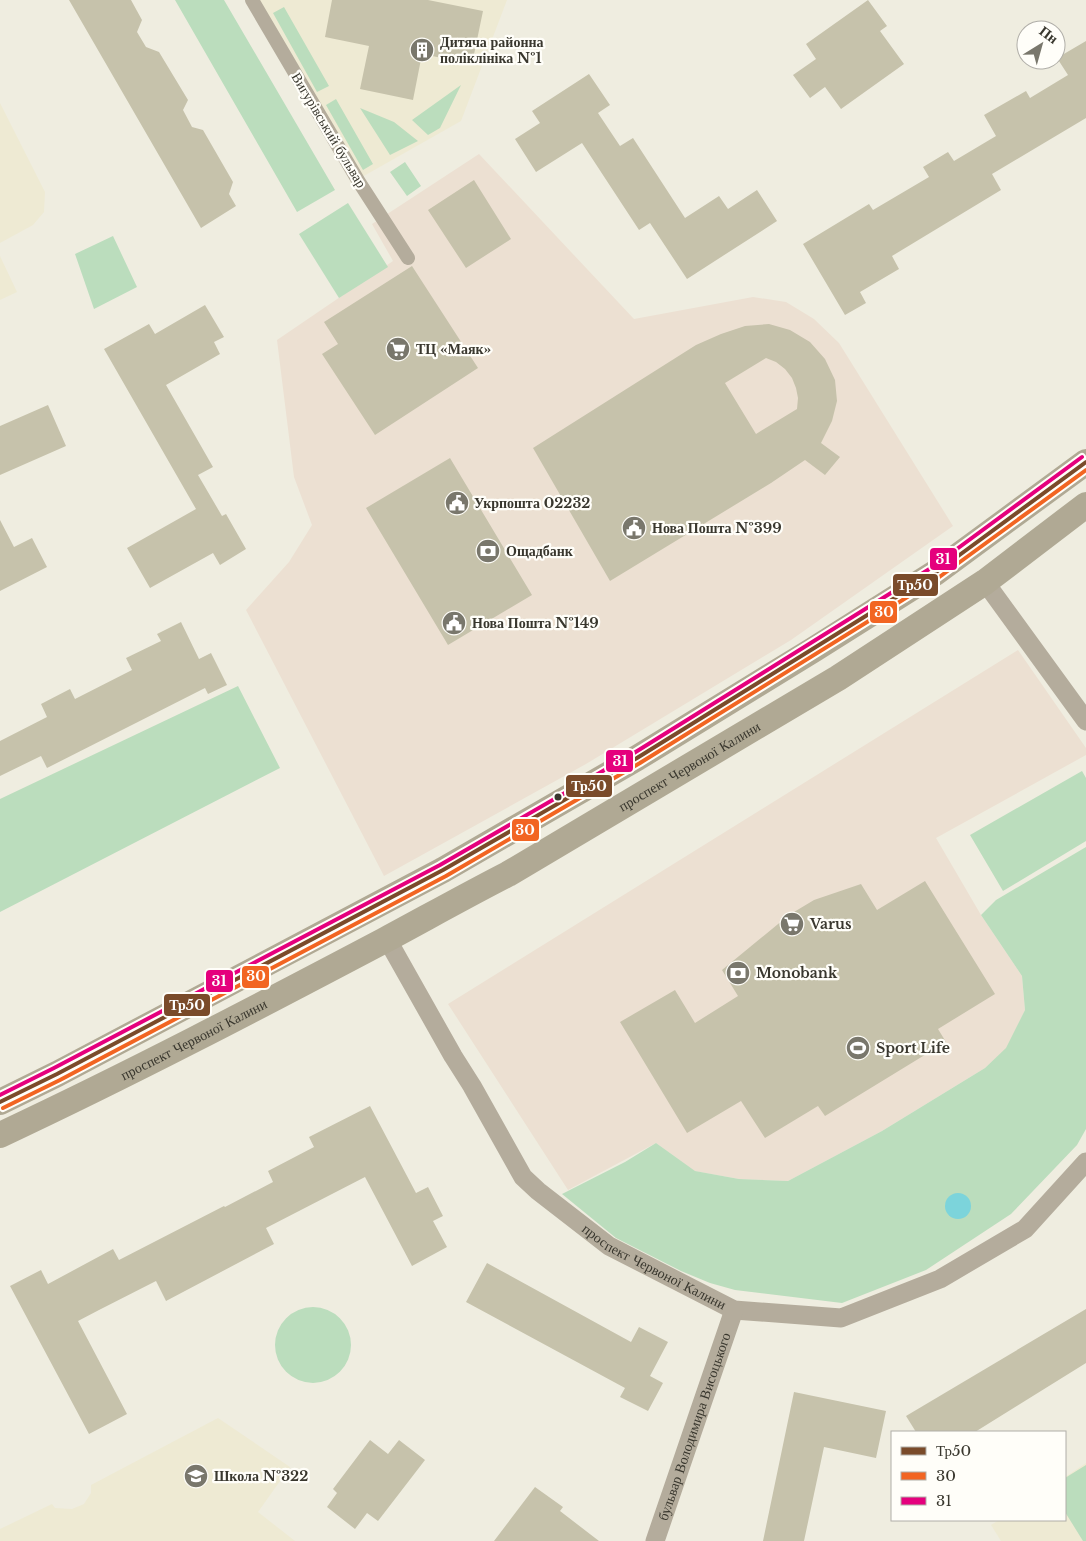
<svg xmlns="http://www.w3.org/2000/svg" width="1086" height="1541" viewBox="0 0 1086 1541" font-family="'Libre Baskerville',serif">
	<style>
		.commercial { fill: #ece0d2 }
		.built { fill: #eeead3 }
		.green { fill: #bbddbd }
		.water { fill: #7cd4db }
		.building { fill: #c6c2ab; fill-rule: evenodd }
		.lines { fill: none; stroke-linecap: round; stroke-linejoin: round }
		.pedestrian { stroke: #b4ac9c; stroke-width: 14 }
		.minor { stroke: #b4ac9c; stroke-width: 19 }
		.secondary { stroke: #b0a994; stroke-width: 26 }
		.bus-1-casing { stroke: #fffef9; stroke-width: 8 }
		.bus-2-casing { stroke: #fffef9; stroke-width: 8 }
		.bus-3-casing { stroke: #fffef9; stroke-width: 8 }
		.bus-1 { stroke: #7a4b2a; stroke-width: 4 }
		.bus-2 { stroke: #f26522; stroke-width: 4 }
		.bus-3 { stroke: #e5007d; stroke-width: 4 }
		.bus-dot { fill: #39372e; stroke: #fffef9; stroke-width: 2 }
		.labels { text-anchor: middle; stroke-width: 4.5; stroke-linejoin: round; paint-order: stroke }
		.poi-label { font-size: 14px; font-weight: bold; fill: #39372e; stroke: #fffef9; text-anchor: start }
		.street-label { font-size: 14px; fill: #39372e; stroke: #fffef9 }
		.line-badge { stroke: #fffef9; stroke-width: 2 }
		.badge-label { font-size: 14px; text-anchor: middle; font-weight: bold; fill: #fff }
	</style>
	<rect width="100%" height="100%" fill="#efede0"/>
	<!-- commercial -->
	<path class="commercial" d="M479,154L634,319L753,297L786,302L814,319L839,343L953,526L791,640L586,764L384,876L246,610L289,562L312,525L294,477L277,340L393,261L372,224Z
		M1018,650L1086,748V755L936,838L981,915L1022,976L1025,1010L1007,1048L985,1068L882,1131L788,1181L739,1179L694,1171L656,1143L568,1190L448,1004Z"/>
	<!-- built -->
	<path class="built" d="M258,0H507L461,121L362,177Z
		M0,103L45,192L44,212L33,225L0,243Z
		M0,256L17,292L0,300Z
		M218,1418L290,1467L258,1512L295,1541H0V1529L52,1504L55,1508L72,1509L84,1504L91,1493V1485Z
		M1086,1463V1541H1001L991,1525L999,1520H1065V1477Z"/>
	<!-- green -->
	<path class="green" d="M175,0H224L335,190L297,212Z
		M284,7L329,86L317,92L273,13Z
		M461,85L440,128L428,135L412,120Z
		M336,99L373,164L363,170L326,105Z
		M360,108L394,122L418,141L390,155Z
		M405,162L421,186L407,196L390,172Z
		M348,203L388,267L339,298L299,234Z
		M113,236L137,287L94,309L75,254Z
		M238,686L280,768L0,912V799Z
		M1082,771L1086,778V841L1003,891L970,835Z
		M1086,847V1129L1077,1145L1011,1214L926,1270L842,1303L735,1290L710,1283L681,1271L616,1238L562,1194L625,1162L656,1143L695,1171L739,1179L788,1181L882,1131L985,1068L1006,1048L1025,1010L1022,976L981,915L996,900Z
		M275 1345a38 38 0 1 1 76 0a38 38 0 1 1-76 0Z
		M1086,1465V1541H1083L1065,1512V1478Z"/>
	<!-- water -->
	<path class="water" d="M945 1206a13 13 0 1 1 26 0a13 13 0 1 1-26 0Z"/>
	<!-- building -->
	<path class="building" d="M69,0H131L142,20L137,32L146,47L159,52L188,100L183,110L192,127L203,130L233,182L229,194L236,206L201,228Z
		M332,0H428L483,11L472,64L422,54L413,100L360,89L369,46L325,37Z
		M868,0L887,26L880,31L904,64L841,109L825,87L810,98L793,75L816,59L806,44Z
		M1086,41V118L992,174L1001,190L892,256L899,269L860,292L866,303L845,315L803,244L869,204L873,210L929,177L923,167L948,152L954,161L996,136L984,115L1026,91L1030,98L1068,75L1057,58Z
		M589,74L610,105L598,113L620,146L633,138L685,218L719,196L728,209L757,190L777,221L687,279L650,223L639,230L582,143L536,172L515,139L540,123L532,111Z
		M474,180L511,239L466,268L428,210Z
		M412,266L478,368L375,435L322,354L338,344L324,322Z
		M205,305L224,337L214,342L220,354L166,385L213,467L198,475L222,516L226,514L246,549L220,565L213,553L150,588L127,548L196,509L104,349L149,324L155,334Z
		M769,324L790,330L810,342L825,359L835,380L837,401L832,421L821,443L840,457L825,475L805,460L771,483L610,581L533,448L696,345L721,334L745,326ZM766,358L776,362L785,369L792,378L796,388L798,398L797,409L756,434L725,383Z
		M48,405L66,446L0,475V426Z
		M450,458L532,595L448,645L366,508Z
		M0,520L14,547L32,538L47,567L0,591Z
		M181,622L199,659L211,653L227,685L208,694L205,688L47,768L41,756L0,776V741L47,717L41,704L70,689L75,699L132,670L126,658L161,641L157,634Z
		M925,881L995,994L938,1029L946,1042L825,1116L818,1106L765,1138L741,1101L687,1133L620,1022L675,990L695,1023L738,996L722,970L789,915L814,900L861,884L877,910Z
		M370,1106L416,1193L428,1187L443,1216L433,1221L447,1247L412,1266L365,1177L266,1228L274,1244L166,1301L156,1281L99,1310L78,1321L127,1414L89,1434L10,1286L41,1270L48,1284L113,1249L119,1260L224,1206L225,1207L273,1182L268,1171L314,1147L309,1137Z
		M487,1263L631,1342L639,1327L668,1342L650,1376L663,1383L648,1411L620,1397L625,1388L466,1302Z
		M1086,1309V1363L975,1432H916L906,1416Z
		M794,1392L886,1411L876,1458L824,1447L804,1541H763Z
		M370,1440L388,1454L399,1440L425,1460L378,1521L367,1513L355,1529L327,1507L337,1493L333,1489Z
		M535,1487L563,1507L560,1511L599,1541H494Z"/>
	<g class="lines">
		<!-- pedestrian -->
		<path class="pedestrian" d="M252,0L359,182L408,258"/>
		<!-- minor -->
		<g class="minor">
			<path d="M985,582L1086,721"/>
			<path id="s1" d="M387,939L453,1056L472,1086L523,1177L538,1191L609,1246L734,1310L841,1318L940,1279L1025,1229L1086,1162"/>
			<path id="s2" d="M655,1541L734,1310"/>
		</g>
		<!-- secondary -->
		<g class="secondary">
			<path d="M0,1102L57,1074L443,870L637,758L813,650L935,573L1086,462"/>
			<path id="s3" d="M0,1135C130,1074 258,1007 385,940C426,918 467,895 508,874L838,678L985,582L1086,505"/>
		</g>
		<!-- bus-1 casing -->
		<g class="bus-1-casing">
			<path id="bus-1" d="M0,1102L57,1074L443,870L637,758L935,573L1086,462"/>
		</g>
		<!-- bus-2 casing -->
		<g class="bus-2-casing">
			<path id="bus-2" d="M3,1108L60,1080L446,876L640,763L938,578L1086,470"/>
		</g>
		<!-- bus-3 casing -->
		<g class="bus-3-casing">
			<path id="bus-3" d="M0,1095L54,1068L440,865L634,753L931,568L1082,457"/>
		</g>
		<!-- bus-1 -->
		<use href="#bus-1" class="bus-1"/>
		<!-- bus-2 -->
		<use href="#bus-2" class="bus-2"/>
		<!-- bus-3 -->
		<use href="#bus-3" class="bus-3"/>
	</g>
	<!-- icons -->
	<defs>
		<g id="building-disc" transform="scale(1.25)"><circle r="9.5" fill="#79776c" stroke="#fffef9"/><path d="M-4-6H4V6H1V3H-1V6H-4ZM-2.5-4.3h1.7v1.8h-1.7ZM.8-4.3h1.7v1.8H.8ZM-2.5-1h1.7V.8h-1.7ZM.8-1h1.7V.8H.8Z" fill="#fff"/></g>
		<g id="supermarket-disc" transform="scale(1.25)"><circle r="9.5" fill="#79776c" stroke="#fffef9"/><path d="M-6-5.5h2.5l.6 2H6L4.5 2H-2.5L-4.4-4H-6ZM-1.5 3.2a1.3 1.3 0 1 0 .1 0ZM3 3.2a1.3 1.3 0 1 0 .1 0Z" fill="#fff"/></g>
		<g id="civic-disc" transform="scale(1.25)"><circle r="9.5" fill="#79776c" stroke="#fffef9"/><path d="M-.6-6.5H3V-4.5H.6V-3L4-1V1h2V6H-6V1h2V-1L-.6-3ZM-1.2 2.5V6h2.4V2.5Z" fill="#fff"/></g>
		<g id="bank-disc" transform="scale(1.25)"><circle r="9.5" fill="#79776c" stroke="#fffef9"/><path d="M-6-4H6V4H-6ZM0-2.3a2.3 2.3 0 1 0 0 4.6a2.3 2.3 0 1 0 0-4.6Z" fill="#fff"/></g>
		<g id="stadium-disc" transform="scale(1.25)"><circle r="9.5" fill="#79776c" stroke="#fffef9"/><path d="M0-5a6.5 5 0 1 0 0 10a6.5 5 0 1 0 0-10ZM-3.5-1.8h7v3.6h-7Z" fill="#fff"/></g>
		<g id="school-disc" transform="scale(1.25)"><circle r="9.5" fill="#79776c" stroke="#fffef9"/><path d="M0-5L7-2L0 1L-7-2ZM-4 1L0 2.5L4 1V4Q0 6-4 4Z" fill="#fff"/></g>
	</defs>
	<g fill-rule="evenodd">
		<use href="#building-disc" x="422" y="50"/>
		<use href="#supermarket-disc" x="398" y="349"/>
		<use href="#civic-disc" x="457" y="503"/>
		<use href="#civic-disc" x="634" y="528"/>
		<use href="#bank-disc" x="488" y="551"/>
		<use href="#civic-disc" x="454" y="623"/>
		<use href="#supermarket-disc" x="792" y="924"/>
		<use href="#bank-disc" x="738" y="973"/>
		<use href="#stadium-disc" x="858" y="1048"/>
		<use href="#school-disc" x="196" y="1476"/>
	</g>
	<!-- markers -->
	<circle class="bus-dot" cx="558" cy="797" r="4.5"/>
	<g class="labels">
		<!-- poi labels -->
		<g class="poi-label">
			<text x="440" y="47">Дитяча районна<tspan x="440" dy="16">поліклініка №1</tspan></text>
			<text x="416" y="354">ТЦ «Маяк»</text>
			<text x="474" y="508">Укрпошта 02232</text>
			<text x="652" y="533">Нова Пошта №399</text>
			<text x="506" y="556">Ощадбанк</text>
			<text x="472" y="628">Нова Пошта №149</text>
			<text x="810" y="929">Varus</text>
			<text x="756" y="978">Monobank</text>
			<text x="876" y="1053">Sport Life</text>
			<text x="214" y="1481">Школа №322</text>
		</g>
		<!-- street labels -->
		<g class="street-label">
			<text transform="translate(329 130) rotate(59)" y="5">Вигурівський бульвар</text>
			<text dy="5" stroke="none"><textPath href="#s3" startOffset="782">проспект Червоної Калини</textPath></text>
			<text dy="5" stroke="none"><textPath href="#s3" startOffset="216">проспект Червоної Калини</textPath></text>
			<text dy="5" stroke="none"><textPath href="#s1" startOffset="434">проспект Червоної Калини</textPath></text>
			<text dy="5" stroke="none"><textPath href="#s2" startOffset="121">бульвар Володимира Висоцького</textPath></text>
		</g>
	</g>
	<g class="line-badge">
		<rect x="929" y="547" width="29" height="24" rx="5" fill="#e5007d"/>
		<rect x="892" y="573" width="47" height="24" rx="5" fill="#7a4b2a"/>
		<rect x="869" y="600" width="29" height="24" rx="5" fill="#f26522"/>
		<rect x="605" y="749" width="29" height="24" rx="5" fill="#e5007d"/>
		<rect x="565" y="774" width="48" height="24" rx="5" fill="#7a4b2a"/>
		<rect x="511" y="818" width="29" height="24" rx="5" fill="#f26522"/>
		<rect x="241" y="965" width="29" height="24" rx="5" fill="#f26522"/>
		<rect x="205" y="969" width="29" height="24" rx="5" fill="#e5007d"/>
		<rect x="163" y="993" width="48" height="24" rx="5" fill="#7a4b2a"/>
	</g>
	<g class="badge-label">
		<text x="943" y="564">31</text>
		<text x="915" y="590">Тр50</text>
		<text x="884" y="617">30</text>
		<text x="620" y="766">31</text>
		<text x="589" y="791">Тр50</text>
		<text x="525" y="835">30</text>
		<text x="256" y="981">30</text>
		<text x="219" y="986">31</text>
		<text x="187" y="1010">Тр50</text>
	</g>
	<!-- legend -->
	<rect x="891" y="1431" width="175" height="90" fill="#fffef9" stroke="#b0aea8"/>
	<rect x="901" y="1447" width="25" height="8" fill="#7a4b2a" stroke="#b0aea8"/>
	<text x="936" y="1456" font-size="15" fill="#39372e">Тр50</text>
	<rect x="901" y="1472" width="25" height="8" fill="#f26522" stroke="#b0aea8"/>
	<text x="936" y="1481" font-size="15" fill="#39372e">30</text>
	<rect x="901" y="1497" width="25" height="8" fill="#e5007d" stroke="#b0aea8"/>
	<text x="936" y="1506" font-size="15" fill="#39372e">31</text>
	<!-- north arrow -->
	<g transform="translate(1041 45) rotate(37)"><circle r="24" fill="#fffef9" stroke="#b0aea8"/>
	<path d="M0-4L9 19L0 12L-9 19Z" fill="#79776c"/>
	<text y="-8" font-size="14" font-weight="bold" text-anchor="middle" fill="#39372e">Пн</text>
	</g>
</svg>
